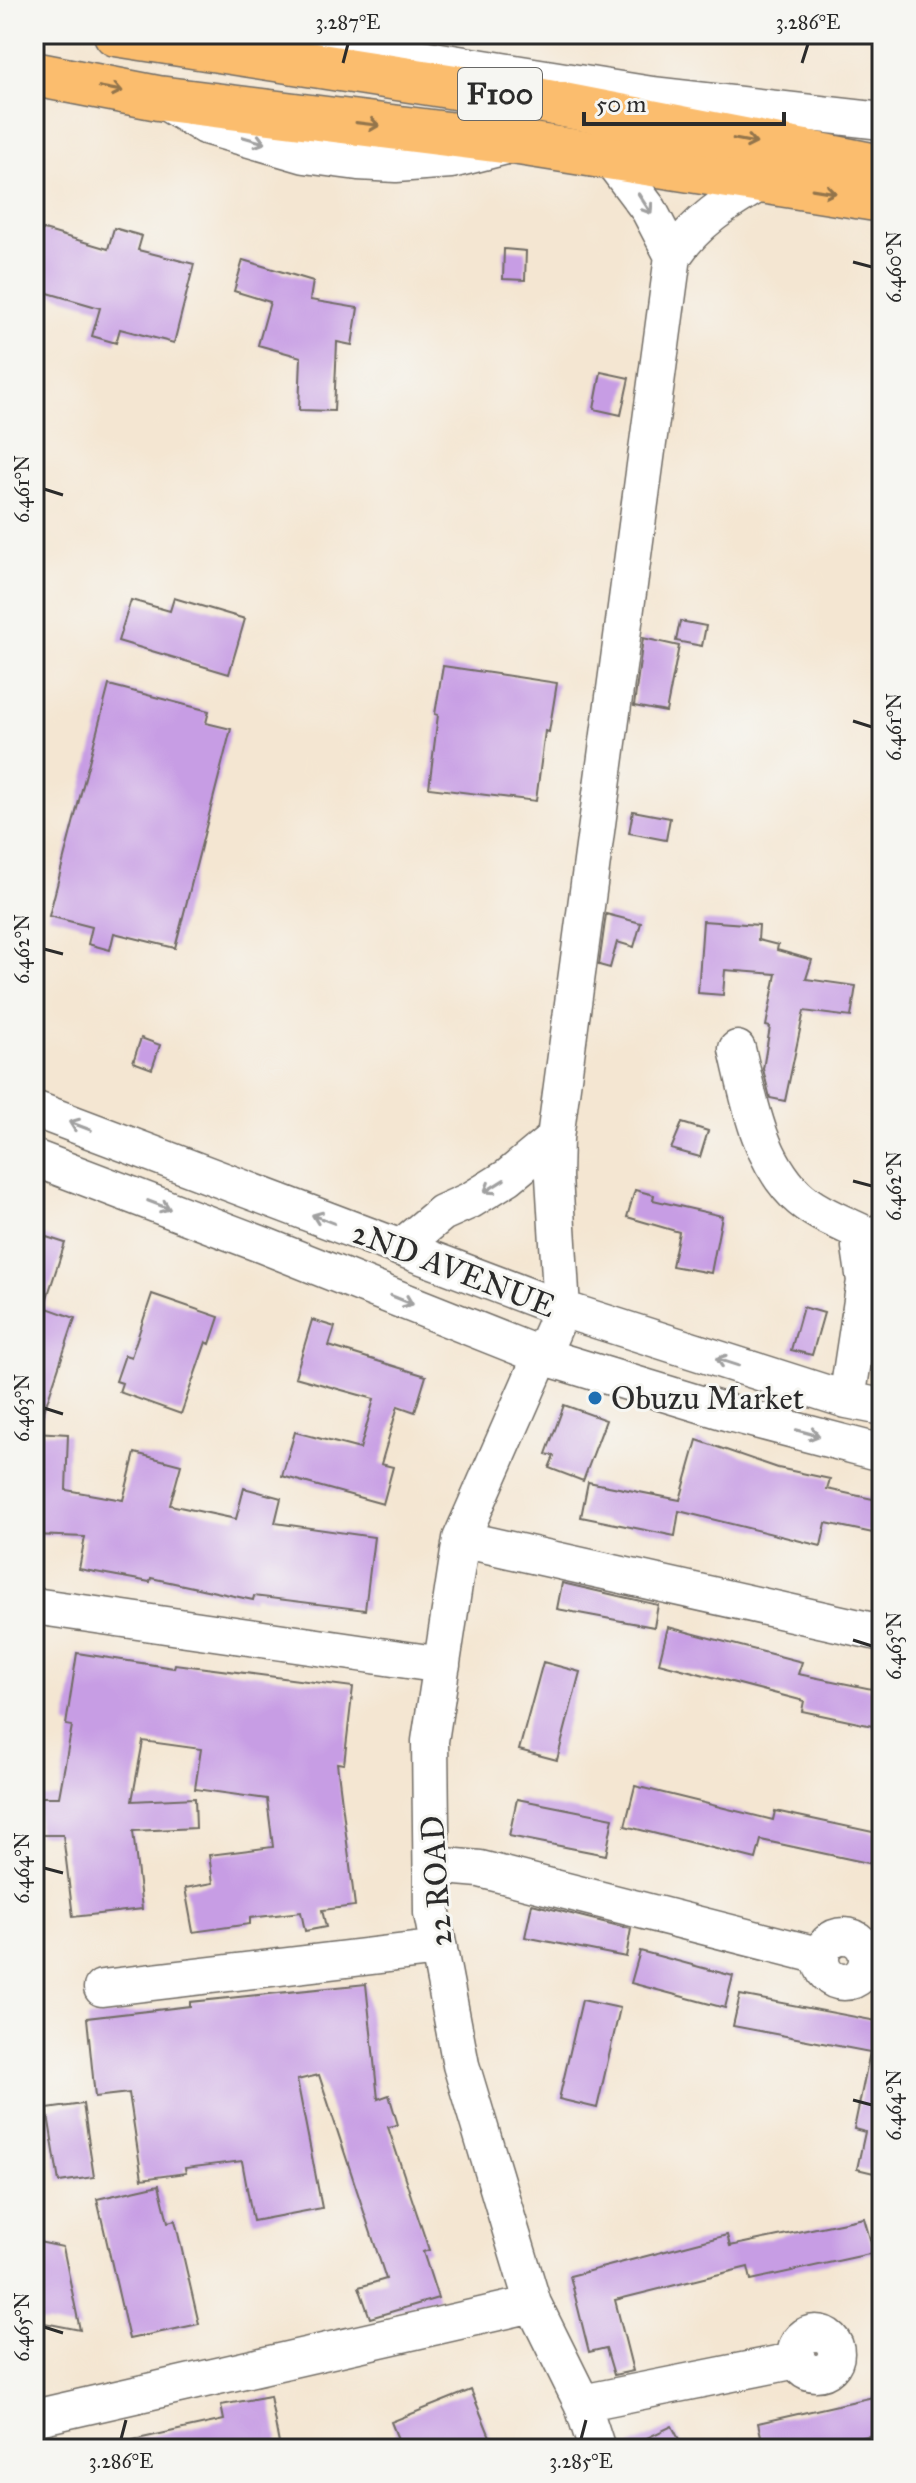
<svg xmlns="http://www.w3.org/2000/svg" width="916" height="2483" viewBox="0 0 916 2483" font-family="'IM FELL Great Primer',serif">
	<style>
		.building { fill: #c79de4 }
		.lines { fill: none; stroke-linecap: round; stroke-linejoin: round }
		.minor-casing { stroke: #716c65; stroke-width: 39 }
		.major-casing { stroke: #716c65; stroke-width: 47 }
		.highway-casing { stroke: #716c65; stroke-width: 47 }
		.minor { stroke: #fff; stroke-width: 36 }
		.major { stroke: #fbbd6e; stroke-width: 44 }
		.highway { stroke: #fbbd6e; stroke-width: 44 }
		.oneway { stroke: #93744c }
		.oneway2 { stroke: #a0a0a0 }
		.ticks { fill: none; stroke: #2b2b2b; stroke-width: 3 }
		.poi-dot { fill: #1f6fb2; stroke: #f6f6f2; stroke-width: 3 }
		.labels { text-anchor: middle; stroke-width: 6; stroke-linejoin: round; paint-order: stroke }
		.shield { fill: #f6f6f2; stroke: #686867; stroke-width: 2 }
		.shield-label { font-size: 30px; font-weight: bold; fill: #2b2b2b }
		.street-label { font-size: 32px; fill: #2b2b2b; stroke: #f6f6f2 }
		.poi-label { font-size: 32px; fill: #2b2b2b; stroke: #f6f6f2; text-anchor: start }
		.neatline { fill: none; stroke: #2b2b2b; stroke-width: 3 }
		.ticks-label { font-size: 20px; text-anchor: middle; fill: #2b2b2b }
	</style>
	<rect width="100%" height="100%" fill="#f6f6f2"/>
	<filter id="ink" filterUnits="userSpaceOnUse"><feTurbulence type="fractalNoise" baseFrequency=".0125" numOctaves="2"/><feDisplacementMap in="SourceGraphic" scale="16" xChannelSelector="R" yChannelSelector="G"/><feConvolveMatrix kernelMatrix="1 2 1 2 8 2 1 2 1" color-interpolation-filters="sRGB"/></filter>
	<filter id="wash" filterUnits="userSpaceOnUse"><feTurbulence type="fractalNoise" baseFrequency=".006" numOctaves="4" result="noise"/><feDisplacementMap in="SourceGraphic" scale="32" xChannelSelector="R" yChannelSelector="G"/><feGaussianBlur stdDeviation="1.8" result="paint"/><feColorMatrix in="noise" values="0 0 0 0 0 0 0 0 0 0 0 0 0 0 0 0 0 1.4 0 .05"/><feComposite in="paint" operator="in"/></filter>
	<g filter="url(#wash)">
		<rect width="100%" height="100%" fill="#f4e6d2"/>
		<g id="blocks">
			<!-- building -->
			<path class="building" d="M34,227L108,249L114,228L142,236L138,250L194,264L174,343L120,329L116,343L92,336L100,308L34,289Z
				M504,249L526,251L525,280L503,279Z
				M243,260L313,281L310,300L358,308L352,345L337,342L334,411L299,410L301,357L258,345L270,302L234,291Z
				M601,372L629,378L621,415L594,409Z
				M174,598L245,619L229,674L118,641L131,600L170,611Z
				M680,621L706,626L702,646L676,641Z
				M643,638L679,646L666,712L634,706Z
				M443,666L557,683L549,732L545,731L536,801L429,788L438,715L435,714Z
				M109,685L209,711L206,723L231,729L175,948L114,933L110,950L88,944L92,927L49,916Z
				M633,811L670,818L666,840L629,833Z
				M606,914L641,923L634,947L617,942L610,968L599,965Z
				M703,921L759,925L758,940L778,945L777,950L812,960L806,979L856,986L851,1017L804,1011L785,1101L770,1098L763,1069L770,1027L766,1026L776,974L725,970L723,995L698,993Z
				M141,1038L160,1045L152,1069L133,1062Z
				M682,1123L708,1131L700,1157L671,1149Z
				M635,1190L654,1195L653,1200L722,1216L711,1273L672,1266L679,1232L627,1217Z
				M34,1233L65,1243L44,1307L75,1318L38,1429L34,1428Z
				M152,1294L219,1317L210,1344L206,1342L181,1414L119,1392L122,1383L116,1381L125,1355L131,1357Z
				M803,1307L824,1313L812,1355L791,1350Z
				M312,1320L335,1327L329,1346L426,1376L415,1412L398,1406L381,1464L393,1467L383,1504L282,1476L295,1432L360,1449L374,1399L295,1377Z
				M564,1405L606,1420L583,1481L549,1468L554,1456L546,1454Z
				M34,1432L68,1434L66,1490L123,1500L135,1453L181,1465L170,1505L236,1519L244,1488L281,1498L275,1523L374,1537L365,1610L254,1596L253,1600L151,1578L150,1582L79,1569L85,1537L34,1535Z
				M697,1440L778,1468L830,1479L827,1489L882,1501V1535L826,1523L821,1546L679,1511L675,1536L581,1517L588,1482L680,1500Z
				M562,1583L658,1605L654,1627L557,1609Z
				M668,1627L802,1662L798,1674L882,1691V1728L802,1711L804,1701L659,1663Z
				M77,1653L174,1668L175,1664L353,1687L344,1764L337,1763L355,1906L322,1910L326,1927L305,1931L301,1912L250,1918V1924L193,1932L185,1888L213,1883L209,1855L273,1847L267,1799L195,1789L201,1749L143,1741L132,1801L195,1798L196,1828L133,1831L142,1909L73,1917L63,1835H38V1797H59L72,1726L66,1725Z
				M543,1662L580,1672L557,1760L519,1750Z
				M635,1786L773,1820L775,1811L882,1834V1866L761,1840L756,1859L625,1826Z
				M517,1799L613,1818L606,1855L509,1836Z
				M532,1904L631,1929L626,1957L525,1937Z
				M640,1951L733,1976L725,2008L631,1983Z
				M366,1984L378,2099L389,2095L398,2125L388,2127L429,2250L423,2252L438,2298L370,2318L359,2287L386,2279L319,2075L297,2080L322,2208L253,2221L242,2161L185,2168L186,2173L142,2179L129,2093L95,2097L87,2018L190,2006V2002Z
				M740,1995L882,2022V2175L857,2169L865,2132L854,2129L870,2052L733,2026Z
				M582,2000L620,2008L597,2108L559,2099Z
				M83,2104L94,2177L59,2182L47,2109Z
				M159,2185L168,2222L175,2220L199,2324L129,2339L97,2199Z
				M864,2218L874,2253L751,2280L748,2267L615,2300L633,2371L614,2375L606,2348L589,2352L570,2276L727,2235L730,2246Z
				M34,2241L63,2247L80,2330L34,2321Z
				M471,2390L495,2449H402L391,2422Z
				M882,2395V2433L810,2449H764L758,2423Z
				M270,2396L280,2449H134L133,2440L224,2420L221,2405Z
				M672,2426L684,2449H624Z"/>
		</g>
	</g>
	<g filter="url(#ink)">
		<use href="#blocks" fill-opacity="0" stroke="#716c65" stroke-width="2"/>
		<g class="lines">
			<!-- minor casing -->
			<g class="minor-casing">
				<path id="minor" d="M272,34L652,95L882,121
					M162,100L205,126L305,155L358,162L396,164L451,160L506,146
					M609,157L649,210L673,256
					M737,1049C749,1099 758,1157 796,1195C815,1214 848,1225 871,1237
					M34,1109L562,1309L847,1400L882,1407
					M34,1158L263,1245L542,1356L733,1414L882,1453
					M400,1248L442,1213L471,1200L508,1177L555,1138
					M847,1400L865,1281L860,1247L882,1231
					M461,1539L882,1633
					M34,1606L442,1665
					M433,1865L480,1869L821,1956
					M821 1959a23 23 0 1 1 46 0a23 23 0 1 1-46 0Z
					M102,1988L439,1948
					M796 2353a20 20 0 1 1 40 0a20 20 0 1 1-40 0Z
					M582,2403L797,2360
					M34,2418L533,2304
					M597,2449L582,2403L533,2304L461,2065L432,1913L430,1741L461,1539L562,1309L554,1177L555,1138L673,256C696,222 727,202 762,182"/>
			</g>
			<!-- major casing -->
			<g class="major-casing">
				<path id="major" d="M34,74L158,98L519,143L882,200"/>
			</g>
			<!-- highway casing -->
			<g class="highway-casing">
				<path id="highway" d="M116,34L538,100L882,167"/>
			</g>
			<!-- minor -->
			<use href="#minor" class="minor"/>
			<!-- major -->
			<use href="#major" class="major"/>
			<!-- highway -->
			<use href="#highway" class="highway"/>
		</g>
		<!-- one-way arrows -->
		<defs><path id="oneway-shaft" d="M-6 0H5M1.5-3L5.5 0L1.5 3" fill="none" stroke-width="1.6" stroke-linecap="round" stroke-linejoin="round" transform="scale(2)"/></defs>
		<g class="oneway">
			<use href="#oneway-shaft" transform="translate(111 89) rotate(11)"/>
			<use href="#oneway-shaft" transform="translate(368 124) rotate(7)"/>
			<use href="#oneway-shaft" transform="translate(745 141) rotate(11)"/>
			<use href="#oneway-shaft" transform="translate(824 191) rotate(9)"/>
		</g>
		<g class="oneway2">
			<use href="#oneway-shaft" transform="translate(254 140) rotate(16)"/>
			<use href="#oneway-shaft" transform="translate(645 204) rotate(57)"/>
			<use href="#oneway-shaft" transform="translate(80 1126) rotate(-159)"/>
			<use href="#oneway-shaft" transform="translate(494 1186) rotate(148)"/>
			<use href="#oneway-shaft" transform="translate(159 1205) rotate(21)"/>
			<use href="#oneway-shaft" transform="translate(323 1219) rotate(-159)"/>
			<use href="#oneway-shaft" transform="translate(402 1300) rotate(22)"/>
			<use href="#oneway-shaft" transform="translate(727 1362) rotate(-162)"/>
			<use href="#oneway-shaft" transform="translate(808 1433) rotate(15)"/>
		</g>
	</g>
	<!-- ticks -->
	<path class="ticks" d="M343,63L348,44M802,63L808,44M853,262L872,267M44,489L63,495M853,721L872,727M44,949L63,954M853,1181L872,1186M44,1408L63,1414M853,1640L872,1646M44,1868L63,1873M853,2100L872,2105M44,2327L63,2333M121,2439L126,2420M581,2439L586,2420"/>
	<!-- markers -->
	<circle class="poi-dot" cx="595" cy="1398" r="8"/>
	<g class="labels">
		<!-- shield labels -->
		<rect class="shield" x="458" y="68" width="84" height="52" rx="6"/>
		<g class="shield-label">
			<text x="500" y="104">F100</text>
		</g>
		<!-- street labels -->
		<g class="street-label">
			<text transform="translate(454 1269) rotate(21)" y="11">2ND AVENUE</text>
			<text transform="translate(436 1881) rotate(-94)" y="11">22 ROAD</text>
		</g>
		<!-- poi labels -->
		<g class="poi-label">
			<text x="611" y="1409">Obuzu Market</text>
		</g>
	</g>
	<!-- margin -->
	<rect width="916" height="2483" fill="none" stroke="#f6f6f2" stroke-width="88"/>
	<!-- scale -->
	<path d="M584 112v12h200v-12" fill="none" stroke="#2b2b2b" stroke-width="4"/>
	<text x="596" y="112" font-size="24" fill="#2b2b2b" stroke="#f6f6f2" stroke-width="6" paint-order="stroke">50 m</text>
	<rect x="44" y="44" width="828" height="2395" class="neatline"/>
	<g class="ticks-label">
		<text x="348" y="29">3.287°E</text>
		<text x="808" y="29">3.286°E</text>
		<text transform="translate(894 267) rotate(-90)" y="7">6.460°N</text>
		<text transform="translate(22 489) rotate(-90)" y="7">6.461°N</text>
		<text transform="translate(894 727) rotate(-90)" y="7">6.461°N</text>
		<text transform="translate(22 949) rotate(-90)" y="7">6.462°N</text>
		<text transform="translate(894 1186) rotate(-90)" y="7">6.462°N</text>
		<text transform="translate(22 1408) rotate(-90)" y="7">6.463°N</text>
		<text transform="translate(894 1646) rotate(-90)" y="7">6.463°N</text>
		<text transform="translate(22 1868) rotate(-90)" y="7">6.464°N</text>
		<text transform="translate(894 2105) rotate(-90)" y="7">6.464°N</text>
		<text transform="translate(22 2327) rotate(-90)" y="7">6.465°N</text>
		<text x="121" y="2468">3.286°E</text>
		<text x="581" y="2468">3.285°E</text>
	</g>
</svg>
